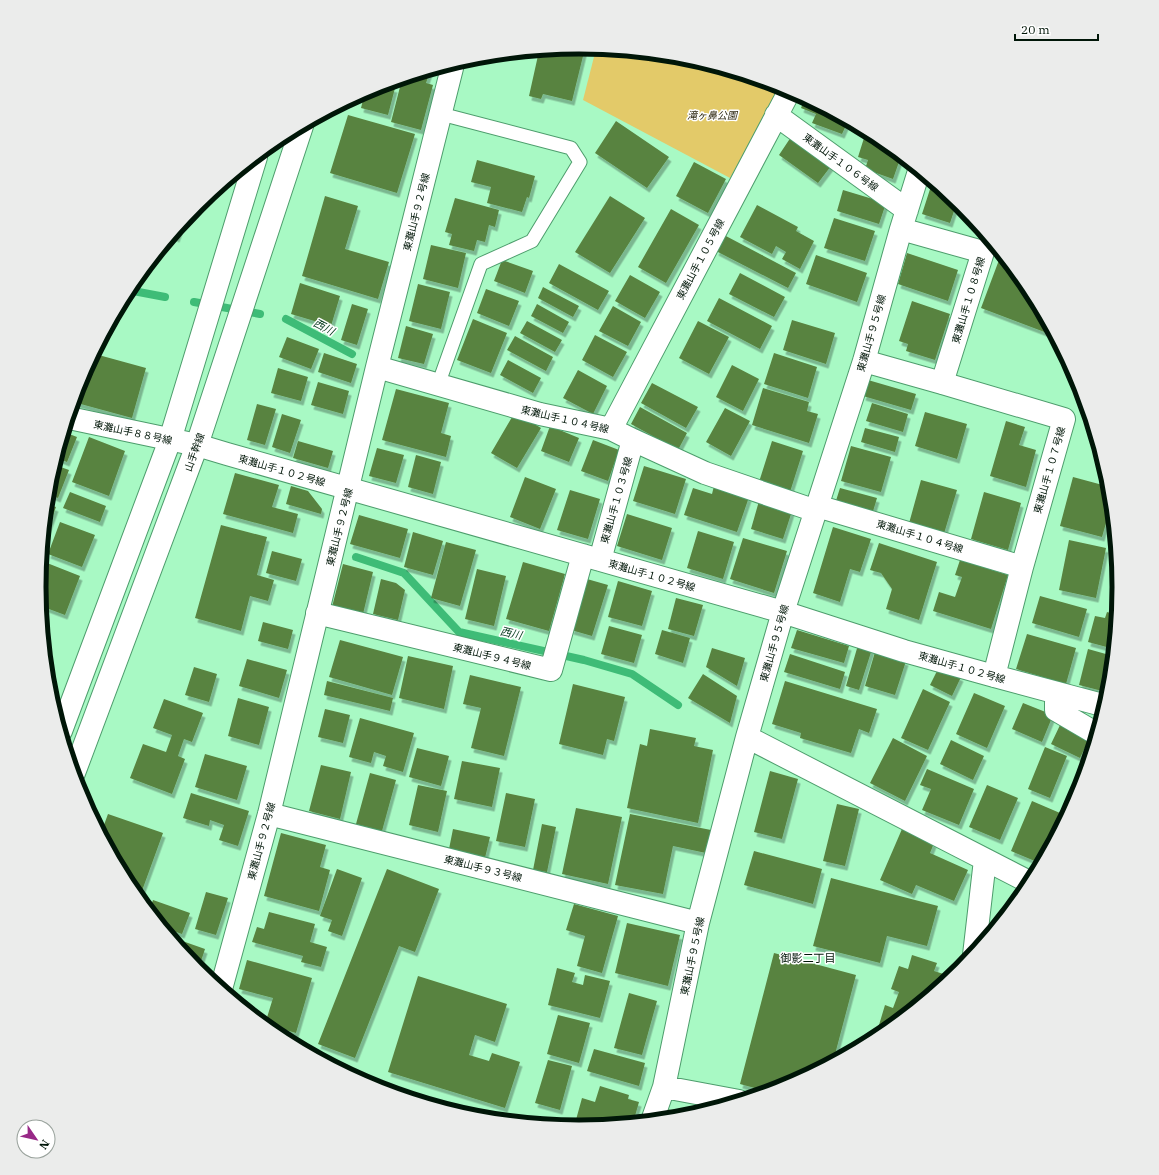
<svg xmlns="http://www.w3.org/2000/svg" width="1159" height="1175" viewBox="0 0 1159 1175" font-family="'IBM Plex Serif','Noto Sans JP',serif">
	<style>
		.green { fill: #e3ca69 }
		.lines { fill: none; stroke-linecap: round; stroke-linejoin: round }
		.stream { stroke: #3ebc77; stroke-width: 8 }
		.building { fill: #58833f; filter: url(#shadow) }
		.service-casing { stroke: #4d9d6c; stroke-width: 15 }
		.minor-casing { stroke: #4d9d6c; stroke-width: 24 }
		.tertiary-casing { stroke: #4d9d6c; stroke-width: 24 }
		.service { stroke: #fff; stroke-width: 13 }
		.minor { stroke: #fff; stroke-width: 22 }
		.tertiary { stroke: #fff; stroke-width: 22 }
		.labels { text-anchor: middle; stroke-width: 3; stroke-linejoin: round; paint-order: stroke }
		.park-label { font-size: 10px; font-style: italic; fill: #302b15; stroke: #fff }
		.street-label { font-size: 10px; fill: #001608; stroke: #fff }
		.water-label { font-size: 11px; font-style: italic; fill: #124428; stroke: #fff }
		.neighbourhood-label { font-size: 11px; fill: #001608; stroke: #fff }
		.rim { fill: none; stroke: #001608; stroke-width: 5 }
	</style>
	<defs>
		<filter id="shadow"><feDropShadow dx="2.5" dy="4.5" stdDeviation="0" flood-color="#0004"/></filter>
	</defs>
	<rect width="100%" height="100%" fill="#a8f9c4"/>
	<!-- green -->
	<path class="green" d="M596,49L685,57L782,87L730,178L583,100Z"/>
	<g class="lines">
		<!-- stream -->
		<path class="stream" d="M128,290L165,297
			M194,302L260,314
			M286,319L352,354
			M356,557L404,573L459,632L584,660L632,674L678,705"/>
	</g>
	<!-- building -->
	<path class="building" d="M580,47L585,48L572,101L543,94L541,99L529,96L539,51Z
		M430,71L426,83L433,85L421,130L391,122L402,79Z
		M382,85L395,88L388,115L361,108L365,92Z
		M805,98L848,121L842,134L812,123L816,114L801,108Z
		M348,115L415,134L397,193L330,173Z
		M616,121L669,157L647,188L595,153Z
		M791,137L831,166L818,183L779,155Z
		M864,138L890,146L893,149L891,156L900,159L893,179L865,169L868,160L858,157Z
		M477,160L535,176L529,198L527,197L522,212L487,203L491,187L471,182Z
		M694,162L726,179L708,213L676,196Z
		M932,183L936,184L957,202L950,223L922,214Z
		M843,190L886,203L879,224L837,211Z
		M325,196L358,206L345,249L389,262L378,299L302,276Z
		M610,196L645,218L610,273L575,252Z
		M455,198L499,210L495,227L489,225L485,242L477,240L474,251L449,245L452,234L445,232Z
		M757,205L798,227L796,231L814,241L800,269L782,259L786,252L776,246L772,254L740,237Z
		M671,209L699,225L666,283L638,267Z
		M834,218L875,231L865,261L824,248Z
		M182,224L177,238L172,236L181,225Z
		M724,235L796,273L788,288L716,251Z
		M431,245L466,253L458,288L423,279Z
		M907,253L958,270L948,301L898,284Z
		M816,255L867,273L857,302L806,284Z
		M502,260L533,271L525,293L494,281Z
		M999,260L1010,264L1029,287L1055,336L981,308Z
		M559,264L609,291L598,310L549,283Z
		M740,273L785,297L774,317L729,294Z
		M630,275L660,292L645,318L615,301Z
		M300,283L340,296L331,326L291,314Z
		M418,284L450,292L441,329L409,321Z
		M543,287L579,306L573,317L538,298Z
		M486,289L519,301L509,326L477,313Z
		M719,298L772,326L760,349L707,321Z
		M912,301L950,314L935,360L906,351L908,344L899,341Z
		M352,304L368,309L357,345L341,340Z
		M537,304L569,322L563,333L531,316Z
		M613,306L641,322L628,346L599,331Z
		M473,319L507,333L491,373L457,360Z
		M792,320L835,333L826,364L783,350Z
		M527,321L562,340L555,352L520,333Z
		M698,321L729,337L709,374L679,358Z
		M406,326L433,334L424,364L398,358Z
		M595,335L627,352L613,377L582,360Z
		M515,336L553,357L546,371L507,350Z
		M287,337L319,349L311,369L279,357Z
		M324,353L357,364L351,383L318,372Z
		M774,353L817,367L808,398L764,384Z
		M95,354L146,368L132,418L77,403L82,386L79,385L80,380Z
		M508,360L541,378L533,393L500,375Z
		M732,365L759,379L743,411L716,397Z
		M278,368L308,377L301,401L271,393Z
		M578,370L607,386L593,414L563,398Z
		M868,380L916,394L911,410L863,396Z
		M318,382L349,391L343,414L311,405Z
		M652,383L698,407L686,428L641,403Z
		M763,388L809,402L807,411L818,414L809,443L752,425Z
		M396,389L449,403L441,433L451,436L446,457L382,440Z
		M872,403L908,414L903,432L866,421Z
		M257,404L276,409L265,445L247,440Z
		M640,407L687,433L678,450L631,424Z
		M725,408L750,421L731,456L706,442Z
		M515,412L541,428L517,468L491,453Z
		M925,412L967,424L957,459L915,446Z
		M282,414L301,420L290,453L272,447Z
		M1006,421L1025,427L1019,445L1036,450L1026,487L990,476Z
		M550,426L579,438L569,462L541,451Z
		M865,428L899,437L895,452L861,442Z
		M64,432L77,437L67,462L57,458Z
		M89,437L125,451L109,496L72,482Z
		M593,440L619,450L608,481L581,471Z
		M298,441L333,451L328,468L293,458Z
		M772,441L803,451L790,492L759,482Z
		M851,446L891,457L881,492L841,481Z
		M377,448L404,455L396,483L369,476Z
		M416,455L441,462L433,494L408,487Z
		M55,465L69,470L58,498L48,494L49,482Z
		M644,466L686,479L675,514L633,501Z
		M235,473L279,485L272,507L298,514L293,533L223,514Z
		M525,477L556,489L540,529L510,517Z
		M1073,477L1110,487L1112,502L1102,537L1060,526Z
		M921,480L957,490L943,537L908,527Z
		M291,486L308,491L322,509L321,514L286,504Z
		M714,486L749,497L737,532L684,515L693,488L712,494Z
		M840,488L877,498L871,518L834,507Z
		M570,490L600,499L588,539L557,530Z
		M70,492L106,506L100,522L63,508Z
		M984,492L1021,503L1008,550L971,539Z
		M759,501L792,511L783,539L751,529Z
		M47,504L56,507L47,532L45,531Z
		M627,514L672,528L662,560L617,546Z
		M359,515L408,529L400,558L350,544Z
		M60,522L95,535L82,567L48,554Z
		M221,525L267,537L257,575L274,580L268,601L250,596L241,631L195,618Z
		M833,527L871,539L860,572L850,569L840,602L813,593Z
		M698,531L734,542L723,579L687,568Z
		M413,532L443,541L433,575L404,567Z
		M743,538L787,551L774,593L730,579Z
		M1069,540L1106,548L1096,598L1059,590Z
		M446,542L476,550L460,606L431,598Z
		M879,543L937,562L919,620L886,609L892,589L881,573L870,570Z
		M272,551L302,559L296,581L266,573Z
		M960,560L1008,575L991,629L933,611L939,592L955,597L962,577L955,575Z
		M42,561L80,576L65,615L41,606L39,587Z
		M523,562L565,574L549,631L506,619Z
		M343,564L373,572L363,614L332,607Z
		M477,569L506,576L494,626L465,619Z
		M381,579L396,583L405,590L398,620L373,614Z
		M587,579L608,585L592,636L571,630Z
		M618,581L652,591L642,626L608,617Z
		M1040,596L1087,609L1079,637L1032,623Z
		M676,598L703,605L694,636L668,629Z
		M1107,612L1117,615L1114,649L1088,642L1095,616L1105,618Z
		M263,622L293,630L288,649L258,641Z
		M609,626L642,635L634,663L601,654Z
		M662,630L690,638L683,663L655,654Z
		M797,630L849,646L844,663L791,648Z
		M1027,634L1076,648L1066,684L1016,669Z
		M340,640L403,657L392,695L329,677Z
		M858,645L872,649L859,690L846,686Z
		M712,648L745,658L737,686L706,667Z
		M1088,649L1113,656L1110,693L1079,685Z
		M875,652L906,661L895,695L865,686Z
		M790,654L845,672L840,689L784,672Z
		M408,656L453,666L444,709L399,698Z
		M247,659L287,670L279,698L239,686Z
		M194,667L217,674L209,702L185,695Z
		M939,667L961,677L952,696L930,685Z
		M703,674L737,696L730,723L688,698Z
		M470,675L521,687L504,756L471,748L481,708L463,704Z
		M327,681L393,698L390,711L324,695Z
		M785,681L877,709L869,733L859,729L851,753L800,738L801,733L772,724Z
		M573,684L625,697L614,741L607,739L603,755L559,744Z
		M923,689L950,702L928,750L901,738Z
		M974,693L1005,706L987,748L956,734Z
		M238,698L269,707L259,745L228,736Z
		M164,699L203,713L192,742L184,739L178,756L185,759L172,794L130,778L143,744L166,752L172,735L153,728Z
		M1023,703L1053,715L1042,742L1012,729Z
		M325,709L350,715L343,743L318,737Z
		M360,718L414,733L403,772L383,766L386,756L374,752L371,763L349,757Z
		M1061,723L1090,737L1080,758L1051,744Z
		M650,729L696,738L694,746L713,750L698,823L627,808L640,744L647,746Z
		M893,738L927,756L905,801L870,783Z
		M951,740L984,756L973,780L940,764Z
		M1045,747L1067,756L1050,798L1028,789Z
		M417,748L449,756L441,786L409,777Z
		M205,754L247,766L237,800L195,787Z
		M462,761L500,768L492,807L454,799Z
		M321,765L351,772L340,819L309,811Z
		M927,769L974,789L959,825L922,810L931,789L920,785Z
		M770,771L798,779L782,839L754,832Z
		M370,773L396,780L382,831L356,824Z
		M418,785L447,791L438,832L409,825Z
		M987,785L1018,798L1000,840L969,827Z
		M191,793L249,811L238,846L219,840L224,825L210,820L209,826L183,818Z
		M506,793L535,799L525,847L496,841Z
		M1032,801L1067,816L1042,864L1011,851Z
		M837,804L859,809L845,866L823,861Z
		M576,808L622,817L608,884L562,874Z
		M108,814L163,833L139,899L130,888L101,833Z
		M630,814L711,830L706,853L673,846L663,894L615,885Z
		M542,824L556,827L547,872L533,870Z
		M453,829L490,837L484,862L448,854Z
		M902,829L934,843L930,853L968,870L954,901L916,885L912,894L880,880Z
		M281,833L326,845L320,867L330,870L319,911L264,896Z
		M754,851L822,869L813,904L744,885Z
		M337,869L362,878L342,936L328,931L332,920L320,916Z
		M387,869L439,889L415,952L399,946L355,1058L318,1044Z
		M831,878L938,906L927,946L887,936L880,963L813,946Z
		M206,892L228,898L216,935L195,929Z
		M153,900L190,913L182,934L162,927L149,911Z
		M574,904L618,916L602,973L577,966L585,936L566,930Z
		M269,912L315,924L310,942L327,947L321,967L301,962L303,956L252,942L257,927L264,929Z
		M627,923L680,935L668,986L615,973Z
		M171,937L205,949L198,970H197Z
		M774,953L856,975L833,1062L786,1087L770,1092L740,1084Z
		M912,955L937,963L934,971L953,977L886,1032L887,1028L879,1025L885,1005L893,1008L899,992L891,989L899,966L908,969Z
		M247,960L312,978L296,1033L265,1024L273,998L239,989Z
		M557,968L575,973L572,982L583,985L585,975L610,981L600,1018L548,1005Z
		M418,976L507,1004L495,1042L475,1035L469,1055L489,1061L492,1053L520,1062L505,1108L388,1072Z
		M629,993L657,1001L642,1055L614,1048Z
		M558,1015L590,1023L579,1063L547,1054Z
		M594,1049L645,1063L639,1086L587,1071Z
		M548,1060L572,1066L560,1110L535,1103Z
		M600,1086L629,1095L628,1099L639,1102L633,1123L579,1128L574,1127L582,1098L595,1102Z
		M667,1109L692,1116L685,1118L664,1120Z"/>
	<g class="lines">
		<!-- service casing -->
		<g class="service-casing">
			<path id="service" d="M438,385L481,264L532,241L580,162L571,148L441,114"/>
		</g>
		<!-- minor casing -->
		<g class="minor-casing">
			<path id="minor" d="M776,115L907,210
				M901,229L983,252L942,383
				M864,361L942,383L1064,419L1022,567L994,676
				M377,367L540,414L611,429L633,440L705,473L816,511
				M69,418L197,445L227,454L783,612L904,651L994,676L1106,706
				M611,429L790,90
				M817,506L1022,567
				M600,560L633,440
				M317,613L551,670L583,555
				M1056,693V710L1097,734
				M747,737L1031,883
				M269,814L698,923
				M974,955L985,860
				M221,989L269,814L377,367L453,64
				M664,1087L739,1101
				M652,1121L664,1087L698,923L747,737L783,612L864,361L901,229L919,171"/>
		</g>
		<!-- tertiary casing -->
		<g class="tertiary-casing">
			<path id="tertiary" d="M61,731L170,440L256,157
				M74,773L197,445L302,126"/>
		</g>
		<!-- service -->
		<use href="#service" class="service"/>
		<!-- minor -->
		<use href="#minor" class="minor"/>
		<!-- tertiary -->
		<use href="#tertiary" class="tertiary"/>
	</g>
	<g class="labels">
		<!-- park labels -->
		<g class="park-label">
			<text x="712" y="119">滝ヶ鼻公園</text>
		</g>
		<!-- street labels -->
		<g class="street-label">
			<text transform="translate(841 162) rotate(36)" y="4">東灘山手１０６号線</text>
			<text transform="translate(416 212) rotate(-76)" y="4">東灘山手９２号線</text>
			<text transform="translate(700 259) rotate(-62)" y="4">東灘山手１０５号線</text>
			<text transform="translate(968 300) rotate(-73)" y="4">東灘山手１０８号線</text>
			<text transform="translate(871 333) rotate(-74)" y="4">東灘山手９５号線</text>
			<text transform="translate(565 419) rotate(13)" y="4">東灘山手１０４号線</text>
			<text transform="translate(133 432) rotate(12)" y="4">東灘山手８８号線</text>
			<text transform="translate(194 452) rotate(-70)" y="4">山手幹線</text>
			<text transform="translate(282 470) rotate(16)" y="4">東灘山手１０２号線</text>
			<text transform="translate(1049 470) rotate(-74)" y="4">東灘山手１０７号線</text>
			<text transform="translate(616 500) rotate(-74)" y="4">東灘山手１０３号線</text>
			<text transform="translate(339 527) rotate(-76)" y="4">東灘山手９２号線</text>
			<text transform="translate(920 536) rotate(17)" y="4">東灘山手１０４号線</text>
			<text transform="translate(652 575) rotate(16)" y="4">東灘山手１０２号線</text>
			<text transform="translate(774 643) rotate(-74)" y="4">東灘山手９５号線</text>
			<text transform="translate(492 656) rotate(14)" y="4">東灘山手９４号線</text>
			<text transform="translate(962 667) rotate(16)" y="4">東灘山手１０２号線</text>
			<text transform="translate(261 841) rotate(-75)" y="4">東灘山手９２号線</text>
			<text transform="translate(483 868) rotate(14)" y="4">東灘山手９３号線</text>
			<text transform="translate(692 956) rotate(-78)" y="4">東灘山手９５号線</text>
		</g>
		<!-- water labels -->
		<g class="water-label">
			<text transform="translate(324 327) rotate(28)" y="4">西川</text>
			<text transform="translate(511 633) rotate(13)" y="4">西川</text>
		</g>
		<!-- neighbourhood labels -->
		<g class="neighbourhood-label">
			<text x="808" y="962">御影二丁目</text>
		</g>
	</g>
	<!-- crop -->
	<path d="M0 0H1159V1175H0ZM46 587a533 533 0 1 1 1066 0a533 533 0 1 1-1066 0Z" fill="#ebeceb" fill-rule="evenodd"/>
	<path class="rim" d="M46 587a533 533 0 1 1 1066 0a533 533 0 1 1-1066 0Z"/>
	<!-- north arrow -->
	<g transform="translate(36 1139) rotate(124)"><circle r="19" fill="#ffffff" stroke="#99a29c"/>
	<path d="M0-3L7 15L0 10L-7 15Z" fill="#982887"/>
	<text y="-6" font-size="11" font-weight="bold" text-anchor="middle" fill="#001608">N</text>
	</g>
	<!-- scale -->
	<path d="M1015 34v6h83v-6" fill="none" stroke="#001608" stroke-width="2"/>
	<text x="1021" y="34" font-size="12" fill="#001608" stroke="#ffffff" stroke-width="3" paint-order="stroke">20 m</text>
</svg>
